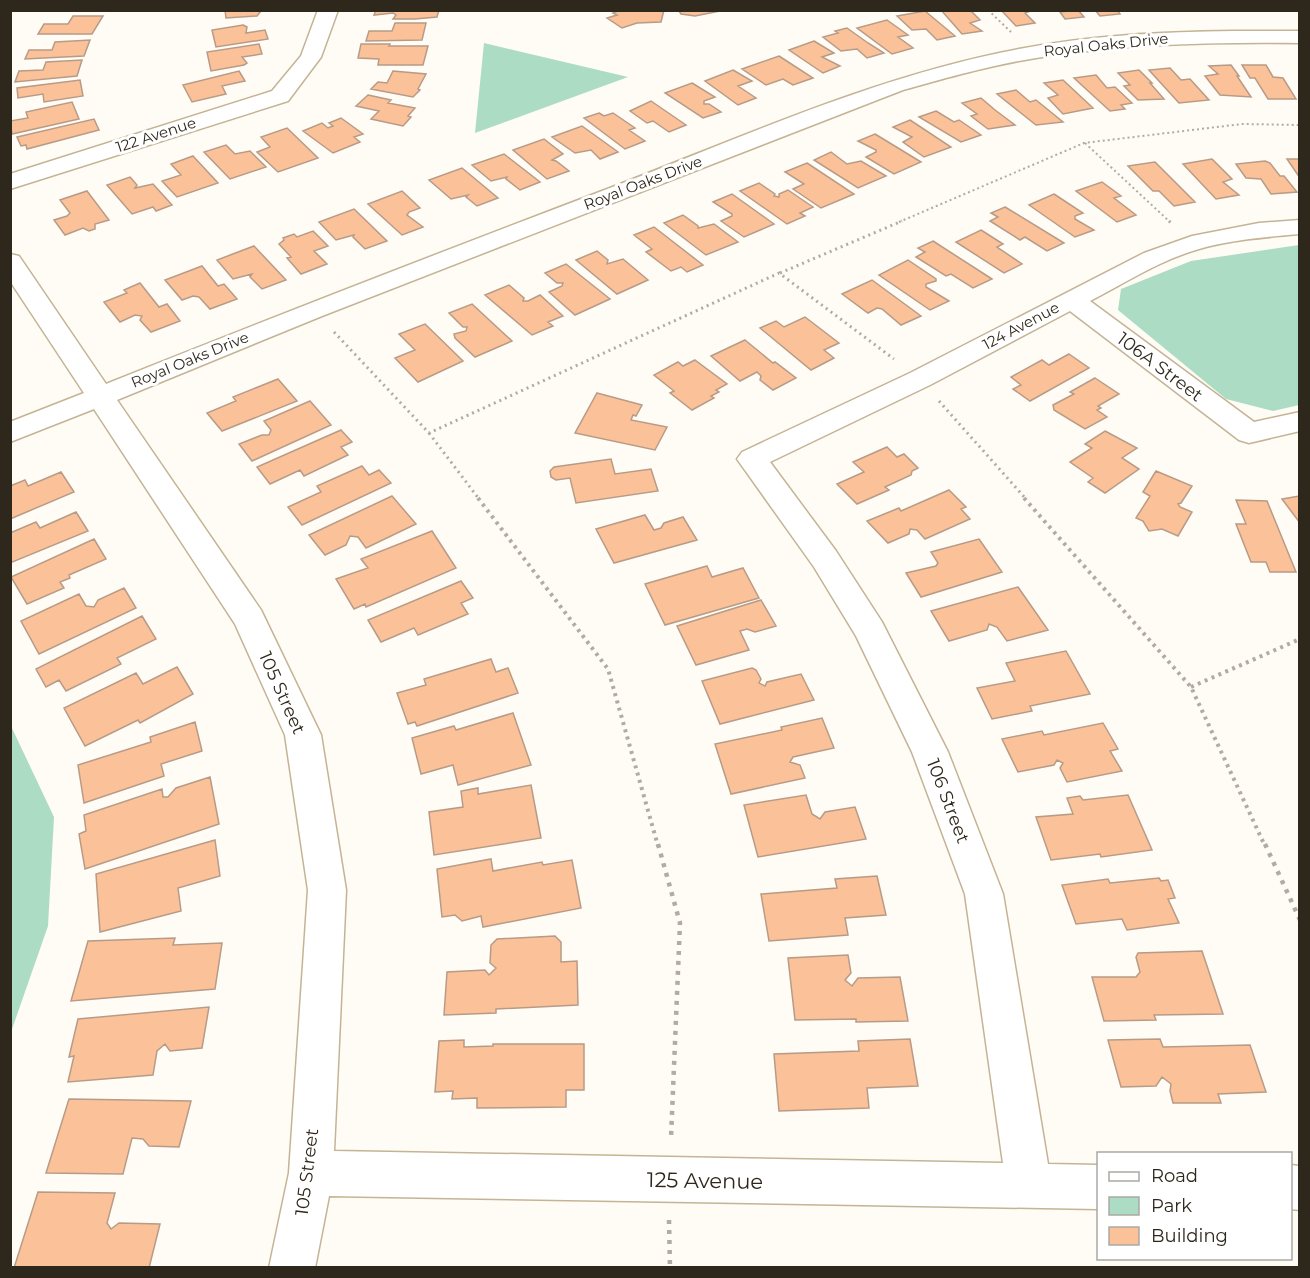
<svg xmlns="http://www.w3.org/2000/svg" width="1310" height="1278" viewBox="0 0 1310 1278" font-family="Montserrat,sans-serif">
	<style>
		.green { fill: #addcc4 }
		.building { fill: #fbc29a; stroke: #b89b86; stroke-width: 1.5 }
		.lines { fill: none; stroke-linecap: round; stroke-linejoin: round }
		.minor-casing { stroke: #c4b495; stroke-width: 3 }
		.path-far3 { stroke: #b0aba3; stroke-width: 2; stroke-dasharray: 2 3; stroke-linecap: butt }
		.path-far2 { stroke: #b0aba3; stroke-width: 3; stroke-dasharray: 2 4; stroke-linecap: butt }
		.path-far1 { stroke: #b0aba3; stroke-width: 4; stroke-dasharray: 3 4.5; stroke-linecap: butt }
		.path { stroke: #b0aba3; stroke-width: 4.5; stroke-dasharray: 4 6; stroke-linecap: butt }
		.minor { fill: #fff; fill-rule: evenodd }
		.labels { text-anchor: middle; stroke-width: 6; stroke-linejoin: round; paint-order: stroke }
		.far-street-label { font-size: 15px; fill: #2e271b; stroke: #fff }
		.street-label { font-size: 18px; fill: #2e271b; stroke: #fff }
		.near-street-label { font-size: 21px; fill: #2e271b; stroke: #fff }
	</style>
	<rect width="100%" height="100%" fill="#fffbf5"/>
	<!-- green -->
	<path class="green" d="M484,43L628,77L475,133Z
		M1299,245V405L1273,411L1226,399L1118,310L1121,289L1191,261Z
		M11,726L54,817L48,926L11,1032Z"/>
	<!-- building -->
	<path class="building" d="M225,10H277L261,11L257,16L226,18Z
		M376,10H439L437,17L415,19H393L396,15L393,13L374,15Z
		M620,10H664L661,22L637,23L622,28L607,18L617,15L613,13Z
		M725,10L695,16L681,14L679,11Z
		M941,10H970L980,20L970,23L982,31L962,34Z
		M1001,10H1033L1025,13L1035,23L1016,26Z
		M1078,10L1084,17L1065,19L1060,12Z
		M1095,10H1117L1120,14L1100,16Z
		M925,11L955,36L937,40L926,29L912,30L897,16Z
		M73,16H103L92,34H38L44,24H68Z
		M887,20L908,35L898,37L913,48L892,54L857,28Z
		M395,23H426L422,40L366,41L369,31H392Z
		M243,25L247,27L246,33L265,30L268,39L216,47L212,30Z
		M847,28L868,43L884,53L867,58L857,49L841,51L823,37L838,33L835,31Z
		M90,40L84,56L25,59L29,50H52L55,42Z
		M814,41L834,53L822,57L840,66L823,73L789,50Z
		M259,44L262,54L242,57L247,63L244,65L211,71L207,52Z
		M361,44H390L389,46H428L423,65H378L379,59L358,58Z
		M779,56L813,78L793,85L783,79L766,85L742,69Z
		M82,60L77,76L15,82L19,71L43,70L46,62Z
		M1231,65L1239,76H1237L1251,97L1220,95L1205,76L1218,74L1209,66Z
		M1242,65H1266L1273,77L1283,78L1296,99H1268L1255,78H1250Z
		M1170,68L1181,80L1190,79L1209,100L1179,103L1149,70Z
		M733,70L752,81L738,86L756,98L738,105L705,81Z
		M1139,70L1152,83H1150L1164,99L1138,100L1124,86L1130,85L1118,73Z
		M239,71L245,81L222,86L226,94L192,102L183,85Z
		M393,71L426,74L418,89L420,90L413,97L371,89L378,82L387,83Z
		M1096,75L1107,88L1115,87L1132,103L1121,105L1125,109L1110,111L1074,78Z
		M80,80L83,96L44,102L43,94L18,98L17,88Z
		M1063,80L1093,108L1063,114L1048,98L1058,95L1044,83Z
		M692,83L715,97L704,101V104H709L721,112L703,118L665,93Z
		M1016,90L1030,102L1036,100L1063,122L1036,125L997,94Z
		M368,95L391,100L388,103L415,108L408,116L411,117L403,126L371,119L379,111L356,106Z
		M981,98L995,110L1015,125L988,129L971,116L977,114L962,103Z
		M651,101L686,125L669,132L653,121L647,123L630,111Z
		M72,102L79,119L12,134L10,121L28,118L26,112Z
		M936,111L954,122L959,120L981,135L961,142L919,117Z
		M599,113L604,116L613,113L635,128L629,130L645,141L625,149L584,118Z
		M341,118L363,134L354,137L360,142L333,153L303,131L322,123L328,128L333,126L329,123Z
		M94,119L99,130L27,149L26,145L21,146L17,137Z
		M910,120L951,147L924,157L903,142L912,137L893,127Z
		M582,126L618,152L600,159L591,150L575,153L552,137Z
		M287,128L318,158L278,172L257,152L270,147L261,137Z
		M875,134L921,162L894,174L866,157L876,152V150L858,141Z
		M544,139L563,154L552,160L556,161L569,171L547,179L513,150Z
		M226,145L235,154L250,151L266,167L230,179L204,152Z
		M831,152L847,164L861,161L886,176L858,188L814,160Z
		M504,154L540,182L520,190L506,179L507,177L491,181L472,165Z
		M193,156L218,183L177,197L162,181L181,175L171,164Z
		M1212,159L1232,179L1223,182L1239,195L1216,199L1183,164Z
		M1287,159H1300V178Z
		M1265,161L1270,163L1280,176H1284L1297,192L1271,194L1261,179L1246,178L1236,164Z
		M1155,162L1195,202L1174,206L1159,191H1153L1128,166Z
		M807,163L854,194L821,208L793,189L804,184L785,172Z
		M462,168L498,198L477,206L466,197L468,195L451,199L429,180Z
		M130,177L137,185L135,188L153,184L172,205L156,211L153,207L132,214L107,185Z
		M1102,182L1121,196L1114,198L1136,215L1117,222L1076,191Z
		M759,183L775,194L774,196L779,197V194L788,190L813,207L800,213L805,216L787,224L740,191Z
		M87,191L109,220L95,224V229L89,231L83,228L65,235L54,220L67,216L70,213L60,200Z
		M402,191L420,208L409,212L407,215L423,227L402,235L368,204Z
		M732,194L774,224L744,237L721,221L732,216V214L713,202Z
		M1054,194L1083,213L1075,216V219L1094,230L1075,237L1029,205Z
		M1005,207L1064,243L1047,251L1025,237L1020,240L990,221L998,217L991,213Z
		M354,209L387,241L365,249L353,237L354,235L336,240L319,222Z
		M683,215L698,226V228L714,224L738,242L706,255L664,223Z
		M654,227L703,265L687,272L681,267L671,271L646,252L652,249L634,235Z
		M981,230L1003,244L997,247L1022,264L1004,273L956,242Z
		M313,231L328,246L314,251L327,264L301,274L287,258L291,257L279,244L284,240L283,238L294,234L297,237Z
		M933,241L992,279L973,288L951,274L946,276L916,257L925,252L918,248Z
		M254,246L286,280L262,289L250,277L252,274L233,279L217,260Z
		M597,251L608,260L607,264L623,259L648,280L617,294L576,260Z
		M908,260L936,279V281L926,284V287L949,301L930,310L879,275Z
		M566,264L610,299L575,315L549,292L562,286L563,283H557L545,273Z
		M202,266L218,286L224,284L237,299L210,309L199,297L193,296L182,300L165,280Z
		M872,280L921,316L901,325L882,309L877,308L868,313L842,294Z
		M140,283L159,307L167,304L180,321L151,332L140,320L142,316L135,315L120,322L104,302L127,293L124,290Z
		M509,285L524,298L523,301H528L540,295L563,316L548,322L553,326L532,335L485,295Z
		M472,304L512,341L475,357L455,338L454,334L466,331L467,327H463L449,313Z
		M805,317L839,343L824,350L834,358L811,370L760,328L776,321L784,327Z
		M425,324L463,361L418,382L395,358L415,350L399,334Z
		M745,340L773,363L775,362L796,378L773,390L760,380L761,376L757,372L740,381L711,356Z
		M1069,354L1089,368L1030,401L1013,389L1021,385L1011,377L1042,360L1049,365Z
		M695,360L727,384L716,390L719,392L711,396L714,398L692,410L670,393L674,391L654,375L678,362L683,366Z
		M1095,378L1119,394L1098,406L1101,408L1097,410L1107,417L1085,429L1054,410L1053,405L1074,394L1070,392Z
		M278,379L297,401L222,431L207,413L236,401L233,397Z
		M597,393L642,405L636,416L633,415L631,420L667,427L655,450L575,433Z
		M310,401L331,425L252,461L239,444L262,435H269L271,430L264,421Z
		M341,430L352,442L341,447L348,455L304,476L300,470L270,484L257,467Z
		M1105,431L1137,448L1122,458L1139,469L1105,493L1088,482L1093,478L1070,462L1092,448L1085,444Z
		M887,447L897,457L904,454L918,468L912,471L911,475L885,487L889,490L857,504L837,484L864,472L853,462Z
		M611,459L615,474L651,469L658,491L576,503L570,478L556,480L551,477L550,471L554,467Z
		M362,466L369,475L379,470L391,483L302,525L288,507L321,492L317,486Z
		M1156,471L1192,486L1181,503L1178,504L1180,507L1192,512L1178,536L1162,529L1149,531L1143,521L1136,518L1150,496L1143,492Z
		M61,472L74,492L10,519V486L25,480L28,486Z
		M949,490L966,507L961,509L970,519L925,539L917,530L910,529L909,534L888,543L867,521L899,508L901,511Z
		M392,496L416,524L366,548L358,537L350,536L346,545L325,555L309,535Z
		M1300,496V523L1282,499Z
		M1236,500L1267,501L1296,572H1270L1266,562H1251L1236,524H1246Z
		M76,512L88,531L10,563V533L36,522L40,528Z
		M645,515L654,530L661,528L664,523L683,517L697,540L614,563L596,529Z
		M432,531L456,568L366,607L365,604L354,609L336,579L368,568L361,559Z
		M94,539L106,559L69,575L70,578L60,582L64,588L27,604L11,577Z
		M979,539L1002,572L921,597L906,573L936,566L938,563L931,552Z
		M707,566L712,577L743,568L759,598L665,625L645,584Z
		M461,581L473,598L461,603L468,614L418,635L414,628L381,642L368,620Z
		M1018,587L1048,630L1007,641L997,627L989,624L987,630L949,641L931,611Z
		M124,588L136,608L39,654L21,621L79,594L86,606L94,607L98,600Z
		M761,600L776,626L755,632L747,629L740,631L749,650L696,665L677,626Z
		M142,616L156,639L117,658L121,664L66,691L59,680L46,687L36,669Z
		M1066,651L1090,694L1030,706L1032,711L992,719L977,688L1015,681L1006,663Z
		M491,659L496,672L508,668L518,693L417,726L415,722L408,724L397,693L426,685L424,679Z
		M177,667L193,694L140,723L138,720L85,746L64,708L136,673L143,684Z
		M752,668L756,670L761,679L759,683L765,686L767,682L801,674L814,700L720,724L702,681Z
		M513,713L531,765L458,785L453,765L421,774L412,738L454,726L456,730Z
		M822,718L834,748L793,757L790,762L800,765L805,778L731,794L715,744L782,730L781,727Z
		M195,722L202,751L161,764L164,776L84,803L78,765L151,742L150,737Z
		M1103,723L1118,749L1110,751L1122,771L1067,782L1060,768L1063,763L1057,760L1054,765L1018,772L1002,739L1042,731L1044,735Z
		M210,777L219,824L85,869L79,834L86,831L84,815L162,789L163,797H168L176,788Z
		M531,785L541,838L434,855L429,812L463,807L461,791L478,788V794Z
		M806,795L812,814L820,819L825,812L855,807L866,839L758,857L744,805Z
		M1128,795L1152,850L1101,857L1100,854L1051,860L1036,817L1073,814L1067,798L1080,796L1083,800Z
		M215,840L220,876L178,888L181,911L100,932L96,874Z
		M491,859L493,871L542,862L543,865L572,860L581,908L483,927L481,916L462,921L455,915L442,917L437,869Z
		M877,876L886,915L845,918L848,935L769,941L761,894L837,888L835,879Z
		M1159,878L1161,881L1168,880L1175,898L1168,899L1179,923L1127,930L1122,919L1076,924L1062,885L1108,879L1110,883Z
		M555,936L561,942V962L577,961L578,1005L496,1009V1013L444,1015L447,972L485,970L489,975L496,968L490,963L491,945L497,939Z
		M175,938L173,945L222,943L215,989L71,1001L88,941Z
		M1202,951L1223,1014L1154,1015L1156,1020L1104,1021L1092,977H1136L1140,972L1136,957L1138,953Z
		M848,955L851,973L845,980L852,986L858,978L900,977L908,1021L856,1022V1019L795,1020L788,958Z
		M209,1007L202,1048L170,1051L165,1044L157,1051L153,1075L68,1082L74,1056L69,1057L78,1019Z
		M910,1039L918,1086L867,1088L869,1108L779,1111L774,1054L859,1051L858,1041Z
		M1160,1039L1163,1047L1250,1045L1266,1092L1218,1094L1221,1103H1173L1170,1091L1171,1084L1162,1077L1156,1086L1121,1087L1108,1040Z
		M464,1040V1047L493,1046V1044H584V1090H566V1107L477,1108V1098L452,1099L453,1091L435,1092L439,1041Z
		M69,1099L191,1101L179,1147L149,1146L143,1139L132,1138L123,1174L46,1173Z
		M38,1192L115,1193L107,1223L111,1229L119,1223L160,1224L149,1268H14Z"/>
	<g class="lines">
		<!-- minor casing -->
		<g class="minor-casing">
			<path id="minor" d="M318,10H338L321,57L288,101L10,189V174L272,91L301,56Z
				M1233,31H1300V43C1211,42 1123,44 1036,58C991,65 947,78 903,90L322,316L117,400L261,610L321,735L346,890L334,1151L1003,1163L965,894L912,752L856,636L814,567L737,459L742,452L910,373L1144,253L1192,236L1259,223L1300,220V234C1266,237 1231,240 1199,249C1160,260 1125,283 1090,301L1254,422L1300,412V431L1249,443L1239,440L1070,311L930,385L770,462L836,551L882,622L948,752L1003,894L1048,1164L1098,1165V1209L329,1196L315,1268H269L289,1173L308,890L285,735L235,624L94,409L10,442V422L84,393L10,281V254L19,256L106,384C271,318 436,254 602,191C738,139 875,76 1019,49C1090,35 1162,32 1233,31Z
				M1290,1165L1300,1166V1210L1290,1209Z"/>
		</g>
		<!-- path-far3 -->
		<path class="path-far3" d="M988,10L1011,32
			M1085,143L1170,222
			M899,222L1084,143L1242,124L1300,125"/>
		<!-- path-far2 -->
		<path class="path-far2" d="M1169,221L1172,224
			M780,273L902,221
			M334,332L429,433L779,273L894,359
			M939,401L1026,499
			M429,433L479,499"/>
		<!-- path-far1 -->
		<path class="path-far1" d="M478,498L608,669L658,846
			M1024,498L1191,687L1265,846
			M1191,687L1300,639"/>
		<!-- path -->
		<path class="path" d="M658,844L680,923L671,1138
			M1265,844L1300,920
			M669,1220L670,1268"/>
		<!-- minor -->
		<use href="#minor" class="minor"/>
	</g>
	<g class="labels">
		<!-- far-street labels -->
		<g class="far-street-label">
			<text transform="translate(1106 45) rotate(-6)" y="5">Royal Oaks Drive</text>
			<text transform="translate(156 135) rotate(-18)" y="5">122 Avenue</text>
			<text transform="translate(643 183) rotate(-21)" y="5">Royal Oaks Drive</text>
			<text transform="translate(1021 326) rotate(-28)" y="5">124 Avenue</text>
			<text transform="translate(190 360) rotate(-22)" y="5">Royal Oaks Drive</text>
		</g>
		<!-- street labels -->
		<g class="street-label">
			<text transform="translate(1160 367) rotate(37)" y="6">106A Street</text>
			<text transform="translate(282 693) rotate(66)" y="6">105 Street</text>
			<text transform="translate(948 801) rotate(69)" y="6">106 Street</text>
			<text transform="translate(307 1172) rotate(-83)" y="6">105 Street</text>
		</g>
		<!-- near-street labels -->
		<g class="near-street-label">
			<text transform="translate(705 1181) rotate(1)" y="7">125 Avenue</text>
		</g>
	</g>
	<!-- border -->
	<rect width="1310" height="1278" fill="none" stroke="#2e271b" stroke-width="24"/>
	<!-- legend -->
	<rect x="1097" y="1152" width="195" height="108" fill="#ffffff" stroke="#aba9a4" stroke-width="1.5"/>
	<rect x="1109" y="1172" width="30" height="9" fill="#ffffff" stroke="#aba9a4" stroke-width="1.5"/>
	<text x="1151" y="1182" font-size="18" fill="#2e271b">Road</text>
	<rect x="1109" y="1197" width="30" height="18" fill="#addcc4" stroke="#aba9a4" stroke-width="1.5"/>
	<text x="1151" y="1212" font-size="18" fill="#2e271b">Park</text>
	<rect x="1109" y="1227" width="30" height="18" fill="#fbc29a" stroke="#aba9a4" stroke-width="1.5"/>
	<text x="1151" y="1242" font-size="18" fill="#2e271b">Building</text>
</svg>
